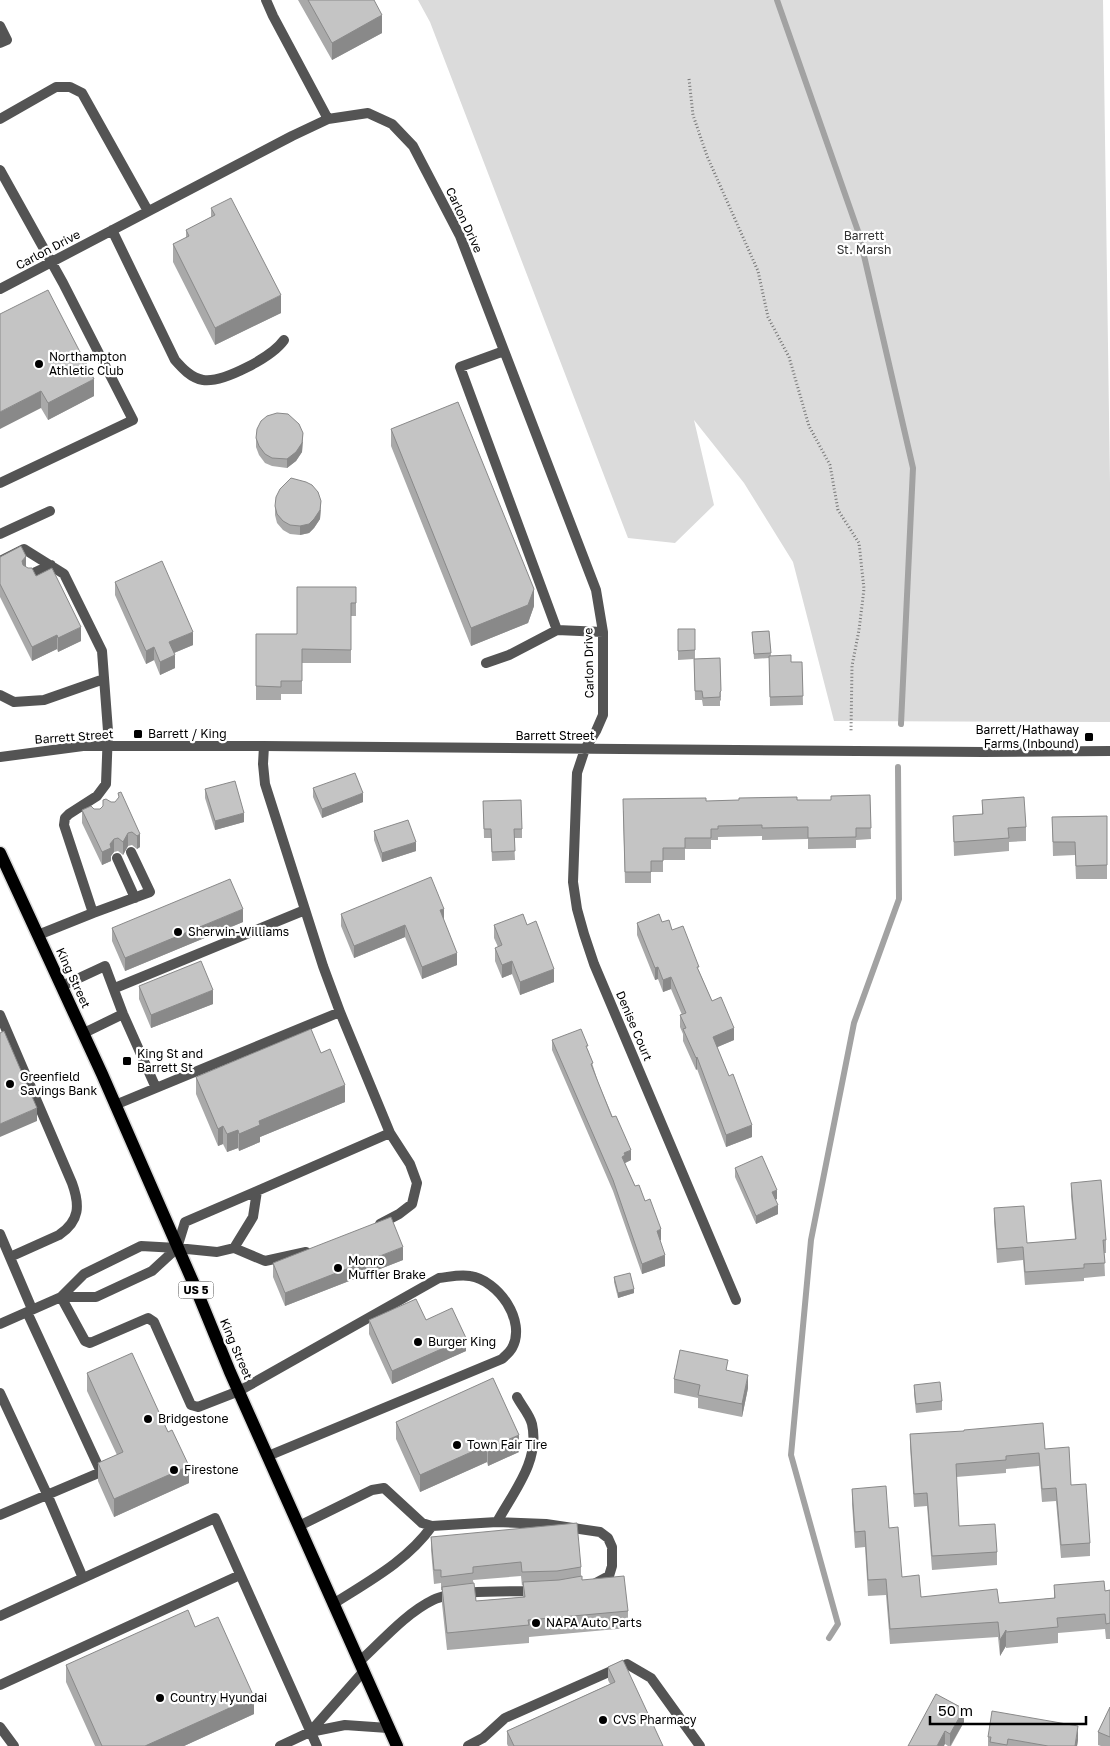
<svg xmlns="http://www.w3.org/2000/svg" width="1110" height="1746" viewBox="0 0 1110 1746" font-family="'Golos Text',sans-serif">
	<style>
		.green { fill: #dbdbdb }
		.lines { fill: none; stroke-linecap: round; stroke-linejoin: round }
		.stream { stroke: #a2a2a2; stroke-width: 6 }
		.primary-casing { stroke: #dbdbdb; stroke-width: 15 }
		.path { stroke: #767676; stroke-width: 3; stroke-dasharray: 1 2.5; stroke-linecap: butt }
		.service { stroke: #545454; stroke-width: 10 }
		.minor { stroke: #545454; stroke-width: 10 }
		.primary { stroke: #000; stroke-width: 12 }
		.wall { fill: #a9a9a9; fill-rule: evenodd }
		.shaded-wall { fill: #898989 }
		.building { fill: #c4c4c4; stroke: #898989 }
		.poi-dot { fill: #000; stroke: #fff; stroke-width: 2 }
		.labels { text-anchor: middle; stroke-width: 4.5; stroke-linejoin: round; paint-order: stroke }
		.shield { fill: #fff; stroke: #4c4c4c; stroke-width: 1 }
		.shield-label { font-size: 11px; font-weight: bold; fill: #000 }
		.street-label { font-size: 12px; fill: #000; stroke: #fff }
		.park-label { font-size: 12px; fill: #323232; stroke: #fff }
		.poi-label { font-size: 12px; fill: #000; stroke: #fff; text-anchor: start }
	</style>
	<rect width="100%" height="100%" fill="#fff"/>
	<!-- green -->
	<path class="green" d="M418,0H1103L1110,483V722L834,721L793,562L744,483L694,420L714,505L675,543L628,538L430,22Z"/>
	<g class="lines">
		<!-- stream -->
		<path class="stream" d="M777,0L859,234L913,468L901,724
			M829,1638L838,1624L791,1455L811,1240L854,1023L899,899L898,767"/>
		<!-- primary casing -->
		<g class="primary-casing">
			<path id="primary" d="M0,853L102,1074L196,1289L230,1372L397,1746"/>
		</g>
		<!-- path -->
		<path class="path" d="M689,79L693,115L707,156L758,271L768,317L789,357L809,426L830,465L838,510L859,543L864,589L859,630L852,666L851,731"/>
		<!-- service -->
		<path class="service" d="M266,0L273,16L328,119
			M0,26L7,40L0,43
			M0,119L56,87H70L82,93L148,211
			M0,170L63,283L133,420L0,483
			M112,230L175,360C182,368 191,378 203,380C223,383 272,357 284,340
			M0,289L292,136L328,119L368,113L392,124L413,146L460,236L596,590L603,632V715L596,731L585,749
			M504,351L460,367L557,630
			M0,534L50,511
			M0,561L24,549L64,574L102,651L108,731L106,784L97,796L69,814L65,818L64,825L93,913L150,892L131,852
			M29,575L51,565
			M486,663L509,655L557,630L603,632
			M0,695L14,702L44,700L104,679
			M264,746L263,764L265,784L323,966L340,1012L390,1133L410,1164L417,1183L412,1204L399,1214L380,1224
			M117,858L135,898
			M38,935L93,913
			M62,986L105,966L123,1014L156,1088L115,1105
			M115,988L305,910
			M0,1015L72,1183C80,1205 80,1221 59,1235L10,1257
			M84,1033L123,1014
			M156,1088L340,1012
			M257,1191L390,1133
			M0,1234L32,1309
			M61,1297L85,1341L90,1343L148,1318L154,1322L191,1405L198,1407L239,1391L439,1278C449,1277 460,1274 470,1276C498,1280 527,1321 512,1348C510,1352 505,1356 502,1359L268,1456
			M61,1297H96L152,1271L177,1248L185,1222L257,1191L253,1217L234,1248
			M0,1324L61,1297L84,1274L141,1246L177,1248L217,1252L234,1248L265,1261L306,1252
			M0,1393L47,1494L83,1578
			M0,1515L101,1472L27,1312
			M497,1522L546,1524L600,1532L608,1538L612,1547V1566L609,1576L596,1583
			M299,1526L372,1490L384,1488L422,1523L432,1526L497,1522C514,1491 540,1461 532,1424C530,1415 521,1405 517,1397
			M333,1604C369,1581 407,1561 432,1526
			M0,1616L215,1518L317,1746
			M359,1662C381,1642 406,1613 433,1600C455,1589 511,1592 537,1591
			M0,1685L240,1575
			M0,1727L14,1746
			M310,1732L363,1672
			M280,1746L310,1732L345,1725L388,1728
			M468,1746L483,1738L505,1718L627,1664L651,1678L700,1746"/>
		<!-- minor -->
		<path class="minor" d="M585,749L577,773L573,882L577,909L584,934L594,964L736,1300
			M0,757L83,746H264L983,752L1110,751"/>
		<!-- primary -->
		<use href="#primary" class="primary"/>
	</g>
	<!-- wall -->
	<path class="wall" d="M298,0H374L382,33L332,60Z
		M211,208L281,313L215,345L173,262V244L186,238V230L211,217Z
		M0,314L94,396L48,420L41,408Z
		M391,429L534,606L528,623L471,646L391,446Z
		M256,438L303,442L302,452L296,461L287,468L272,466L265,463L259,455L256,447Z
		M275,506L321,510L320,519L314,528L309,533L300,535L290,534L283,530L277,523L275,515Z
		M0,557L26,567L36,576L81,641L58,652L57,649L32,661L0,597Z
		M115,582L193,645L174,653L175,668L160,675L154,660L146,664L115,595Z
		M356,587V616H351V663H302V694H281V700H256V634H297Z
		M678,629H695V659L720,658L721,700L720,701V706H703L702,700H695L694,659L678,660Z
		M769,631L771,656L791,662H802L803,705L770,706L769,658L754,659L752,632Z
		M313,788L363,802L322,818L313,797Z
		M205,789L244,822L215,830L205,798Z
		M870,795L871,839L856,840V848L808,849V839L762,840V836L718,837V840H711V849H685V860H663V872H651V883H625L623,811L706,801L831,800Z
		M982,800L1026,827V841L1009,842V851L954,856L953,816L982,814Z
		M483,801L522,829V838H514L515,860L492,861L491,838H484Z
		M94,809L140,834V847L137,849L132,845L128,846L123,855L118,851L114,852L111,856V861L102,865L82,823V810Z
		M1107,816V879H1076L1075,855L1053,856L1052,817Z
		M374,831L416,851L382,862L374,840Z
		M341,914L444,921L457,965L422,979L405,937L354,958L341,926Z
		M243,922L125,971L112,941V928Z
		M662,922L672,930L699,971L712,1001L734,1040L717,1047L752,1137L726,1147L697,1069L696,1070L683,1041V1034L680,1027V1015H682L671,989L663,992L658,979L655,980L637,935V923Z
		M494,925H527L554,982L520,995L512,974L502,978L495,961V948L498,947L494,938Z
		M139,986L213,1004L151,1028L139,999Z
		M552,1040L588,1050L598,1082L631,1160L625,1163V1164L635,1186L645,1201L661,1240H660L665,1266L642,1274L613,1191L552,1050Z
		M321,1053L345,1102L260,1137V1142L239,1151L238,1148L227,1152L223,1144L218,1146L196,1094V1077Z
		M735,1168L777,1199L775,1200L778,1214L756,1224L735,1177Z
		M1071,1183L1106,1240V1253H1104L1105,1276L1084,1278V1281L1025,1285L1023,1260L997,1263L994,1221V1208L1027,1243L1075,1239L1071,1196Z
		M403,1260L285,1306L273,1277V1263Z
		M614,1277L634,1293L618,1298L614,1282Z
		M369,1320H426L466,1351L392,1384L369,1334Z
		M87,1373L189,1483L114,1517L98,1481V1463L117,1455L87,1391Z
		M674,1379L748,1388L742,1417L698,1408V1398L674,1393Z
		M914,1385L942,1401V1410L916,1413L914,1394Z
		M396,1422L519,1452L488,1466L487,1462L420,1492L396,1439Z
		M910,1434L1045,1449L1071,1485L1090,1543V1556L1061,1558L1056,1501L1042,1502L1039,1466L1006,1469V1473L956,1477L959,1526L997,1552V1565L932,1570L927,1506L914,1507L910,1447Z
		M852,1489L889,1528L902,1577L921,1597L999,1603L1054,1598V1585L1105,1591L1110,1590V1639H1106L1105,1629L1058,1633V1643L1006,1648V1646L1000,1656L998,1637L890,1644L886,1595L868,1596L865,1547L855,1548L852,1504Z
		M431,1537L581,1567V1577L582,1580L628,1611V1628L529,1637V1643L447,1650L442,1604V1590H441V1583L434,1584L431,1550ZM521,1576L522,1586L523,1585V1597L476,1601L473,1580Z
		M195,1627L254,1714L184,1746H95L66,1682V1665Z
		M608,1667L663,1746H508L507,1744V1731L610,1684L608,1680Z
		M1110,1707V1746H1101L1098,1745V1732Z
		M964,1722L951,1746H948L945,1744L908,1746Z
		M988,1737L1078,1740L1077,1746H988Z"/>
	<!-- shaded-wall -->
	<path class="shaded-wall" d="M382,15V33L332,60V43Z
		M281,295V313L215,345V328Z
		M94,379V396L48,420V403Z
		M41,391V408L0,429V412Z
		M303,433L302,452L296,461L287,468V459Z
		M321,501L320,519L314,528L309,533L300,535V526Z
		M26,556V569L22,574V561Z
		M534,589V606L528,623L471,646V628Z
		M81,627V641L58,652V638Z
		M193,632V645L169,655V642Z
		M57,635V649L32,661V647Z
		M154,647V660L146,664V651Z
		M175,655V668L160,675V662Z
		M363,793V802L322,818V809Z
		M244,813V822L215,830V821Z
		M128,833V846L123,855V842Z
		M140,834V847L137,849V836Z
		M114,839V852L111,856V861L102,865V852L110,844Z
		M416,842V851L382,862V853Z
		M243,909V922L125,971V958Z
		M444,909V921L440,910Z
		M405,925V937L354,958V946Z
		M457,953V965L422,979V967Z
		M512,961V974L502,978V965Z
		M658,967V979L655,980V968Z
		M554,969V982L520,995V982Z
		M671,977V989L663,992V980Z
		M213,990V1004L151,1028V1015Z
		M734,1028V1040L713,1049V1037Z
		M697,1057V1069L696,1070V1058Z
		M345,1085V1102L260,1137V1142L239,1151V1134L259,1121Z
		M37,1108V1121L0,1137V1124Z
		M752,1125V1137L726,1147V1135Z
		M223,1126V1144L218,1146V1129Z
		M238,1130V1148L227,1152V1134Z
		M631,1150V1160L625,1163V1166L622,1157L624,1153Z
		M777,1190V1199L772,1201V1192Z
		M778,1205V1214L756,1224V1216Z
		M661,1229V1240L657,1242V1231Z
		M403,1247V1260L285,1306V1293Z
		M665,1255V1266L642,1274V1264Z
		M634,1289V1293L618,1298V1293Z
		M466,1338V1351L392,1384V1371Z
		M748,1375V1388L742,1417V1404Z
		M519,1435V1452L488,1466V1448Z
		M487,1445V1462L420,1492V1475Z
		M189,1466V1483L114,1517V1499Z
		M1006,1630V1646L1000,1656V1640Z
		M254,1697V1714L184,1746H145Z
		M964,1709V1722L950,1746V1734Z
		M1078,1726V1740L1077,1746H1075Z
		M945,1731V1744L944,1746H937Z"/>
	<!-- building -->
	<path class="building" d="M308,0H374L382,15L332,43Z
		M231,198L281,295L215,328L173,244L189,236L186,230L215,215L211,208Z
		M48,290L94,379L48,403L41,391L0,412V314Z
		M458,402L534,589L528,605L471,628L391,429Z
		M277,413L288,414L299,424L303,433L302,443L296,452L287,459L272,458L265,454L259,446L256,438L257,429L261,421L267,416Z
		M291,478L306,482L312,485L318,492L321,501L320,510L314,519L309,524L300,526L290,525L283,521L277,514L275,506L276,497L280,489Z
		M21,546L26,556L22,561L23,565L28,568H32L36,576L52,568L81,627L58,638L57,635L32,647L0,584V557Z
		M162,561L193,632L169,642L175,655L160,662L154,647L146,651L115,582Z
		M297,587H356V603H351V650L302,649V681H281V687L256,686V634H297Z
		M678,629H695V650L678,651Z
		M769,631L771,653L754,654L752,632Z
		M791,655V662H802L803,696L770,697L769,656Z
		M720,658L721,691L720,692V697L703,698L702,691H695L694,659Z
		M355,773L363,793L322,809L313,788Z
		M235,781L244,813L215,821L205,789Z
		M121,792L140,834L137,836L132,832L128,833L123,842L118,838L114,839L110,844L111,848L102,852L82,810L91,806L94,809H100L103,806V800L106,799L111,802H115L119,797L118,793Z
		M870,795L871,828H856V837L808,838V827L762,828V825L718,826V829H711V838H685V848H663V861H651V872H625L623,799L706,798V801L739,800V798L797,797V800H831V796Z
		M1024,797L1026,827L1008,828L1009,838L954,842L953,816L983,814L982,800Z
		M521,800L522,829H514L515,851L492,852L491,829H484L483,801Z
		M1107,816V865L1076,866L1075,842H1053L1052,817Z
		M408,820L416,842L382,853L374,831Z
		M431,877L444,909L440,910L457,953L422,967L405,925L354,946L341,914Z
		M230,879L243,909L125,958L112,928Z
		M523,914L527,925L536,921L554,969L520,982L512,961L502,965L495,948L502,945L494,925Z
		M659,914L662,922L669,920L672,930L683,926L699,967H697L712,1001L721,997L734,1028L713,1037L729,1076L733,1074L752,1125L726,1135L697,1057L696,1058L683,1029L686,1028L680,1015L686,1013L671,977L663,980L658,967L655,968L637,923Z
		M201,961L213,990L151,1015L139,986Z
		M311,1029L321,1053L330,1049L345,1085L259,1121L260,1125L239,1134L238,1130L227,1134L223,1126L218,1129L196,1077Z
		M581,1029L588,1046H586L593,1063L591,1064L598,1082L612,1117L616,1116L631,1150L624,1153L625,1155L622,1157L635,1186L639,1185L645,1201L650,1199L661,1229L657,1231L665,1255L642,1264L613,1180L552,1040Z
		M4,1031L37,1108L0,1124V1033Z
		M762,1156L777,1190L772,1192L778,1205L756,1216L735,1168Z
		M1101,1180L1106,1240H1103L1105,1263L1084,1264V1268L1025,1272L1023,1247L997,1249L994,1208L1024,1206L1027,1243L1076,1239L1071,1183Z
		M391,1217L403,1247L285,1293L273,1263Z
		M630,1273L634,1289L618,1293L614,1277Z
		M416,1299L426,1320L452,1308L466,1338L392,1371L369,1320Z
		M680,1350L728,1360L726,1370L748,1375L742,1404L698,1395L700,1385L674,1379Z
		M132,1353L168,1432L172,1430L189,1466L114,1499L98,1463L123,1452L87,1373Z
		M493,1378L519,1435L488,1448L487,1445L420,1475L396,1422Z
		M940,1382L942,1401L916,1404L914,1385Z
		M1043,1423L1045,1449L1069,1447L1071,1485L1086,1484L1090,1543L1061,1545L1056,1488L1042,1489L1039,1453L1006,1456V1460L956,1464L959,1526L995,1524L997,1552L932,1556L927,1493L914,1494L910,1434L964,1431V1430Z
		M886,1486L889,1528L898,1527L902,1577L919,1575L921,1597L997,1589L999,1603L1055,1598L1054,1585L1104,1581L1105,1591L1110,1590V1623L1106,1624L1105,1614L1057,1618L1058,1627L1006,1632V1630L1000,1640L998,1622L890,1629L886,1579L868,1580L865,1531L855,1532L852,1489Z
		M577,1523L581,1567L557,1571L522,1572L521,1562L473,1567V1573L441,1577V1570H434L431,1537Z
		M582,1576V1580L624,1576L628,1611L528,1620L529,1625L447,1633L442,1587L474,1583L476,1601L525,1597L523,1582L559,1580Z
		M188,1610L195,1627L218,1617L254,1697L145,1746H102L66,1665Z
		M623,1660L663,1746H514L507,1731L615,1682L608,1667Z
		M936,1694L964,1709L950,1734L945,1731L937,1746H908Z
		M1110,1707V1737L1098,1732Z
		M992,1711L1078,1726L1075,1746H1048L1008,1739L1007,1745L990,1742L991,1737H988Z"/>
	<!-- markers -->
	<g class="poi-dot">
		<circle cx="39" cy="364" r="5"/>
		<rect x="133" y="729" width="10" height="10" rx="2.5"/>
		<rect x="1084" y="732" width="10" height="10" rx="2.5"/>
		<circle cx="178" cy="932" r="5"/>
		<rect x="122" y="1056" width="10" height="10" rx="2.5"/>
		<circle cx="10" cy="1084" r="5"/>
		<circle cx="338" cy="1268" r="5"/>
		<circle cx="418" cy="1342" r="5"/>
		<circle cx="148" cy="1419" r="5"/>
		<circle cx="457" cy="1445" r="5"/>
		<circle cx="174" cy="1470" r="5"/>
		<circle cx="536" cy="1623" r="5"/>
		<circle cx="160" cy="1698" r="5"/>
		<circle cx="603" cy="1720" r="5"/>
	</g>
	<g class="labels">
		<!-- shield labels -->
		<rect class="shield" x="178.5" y="1281.5" width="35" height="17" rx="4"/>
		<g class="shield-label">
			<text x="196" y="1294">US 5</text>
		</g>
		<!-- street labels -->
		<g class="street-label">
			<text transform="translate(464 220) rotate(65)" y="4">Carlon Drive</text>
			<text transform="translate(48 250) rotate(-28)" y="4">Carlon Drive</text>
			<text transform="translate(589 663) rotate(-91)" y="4">Carlon Drive</text>
			<text x="555" y="740">Barrett Street</text>
			<text transform="translate(74 737) rotate(-4)" y="4">Barrett Street</text>
			<text transform="translate(73 978) rotate(65)" y="4">King Street</text>
			<text transform="translate(634 1026) rotate(67)" y="4">Denise Court</text>
			<text transform="translate(236 1349) rotate(67)" y="4">King Street</text>
		</g>
		<!-- park labels -->
		<g class="park-label">
			<text x="864" y="240">Barrett<tspan x="864" dy="14">St. Marsh</tspan></text>
		</g>
		<!-- poi labels -->
		<g class="poi-label">
			<text x="49" y="361">Northampton<tspan x="49" dy="14">Athletic Club</tspan></text>
			<text x="1079" y="734" text-anchor="end">Barrett/Hathaway<tspan x="1079" dy="14">Farms (Inbound)</tspan></text>
			<text x="148" y="738">Barrett / King</text>
			<text x="188" y="936">Sherwin-Williams</text>
			<text x="137" y="1058">King St and<tspan x="137" dy="14">Barrett St</tspan></text>
			<text x="20" y="1081">Greenfield<tspan x="20" dy="14">Savings Bank</tspan></text>
			<text x="348" y="1265">Monro<tspan x="348" dy="14">Muffler Brake</tspan></text>
			<text x="428" y="1346">Burger King</text>
			<text x="158" y="1423">Bridgestone</text>
			<text x="467" y="1449">Town Fair Tire</text>
			<text x="184" y="1474">Firestone</text>
			<text x="546" y="1627">NAPA Auto Parts</text>
			<text x="170" y="1702">Country Hyundai</text>
			<text x="613" y="1724">CVS Pharmacy</text>
		</g>
	</g>
	<!-- scale -->
	<path d="M930 1716v8h156v-8" fill="none" stroke="#000000" stroke-width="2.5"/>
	<text x="938" y="1716" font-size="15" fill="#000000" stroke="#ffffff" stroke-width="4" paint-order="stroke">50 m</text>
</svg>
